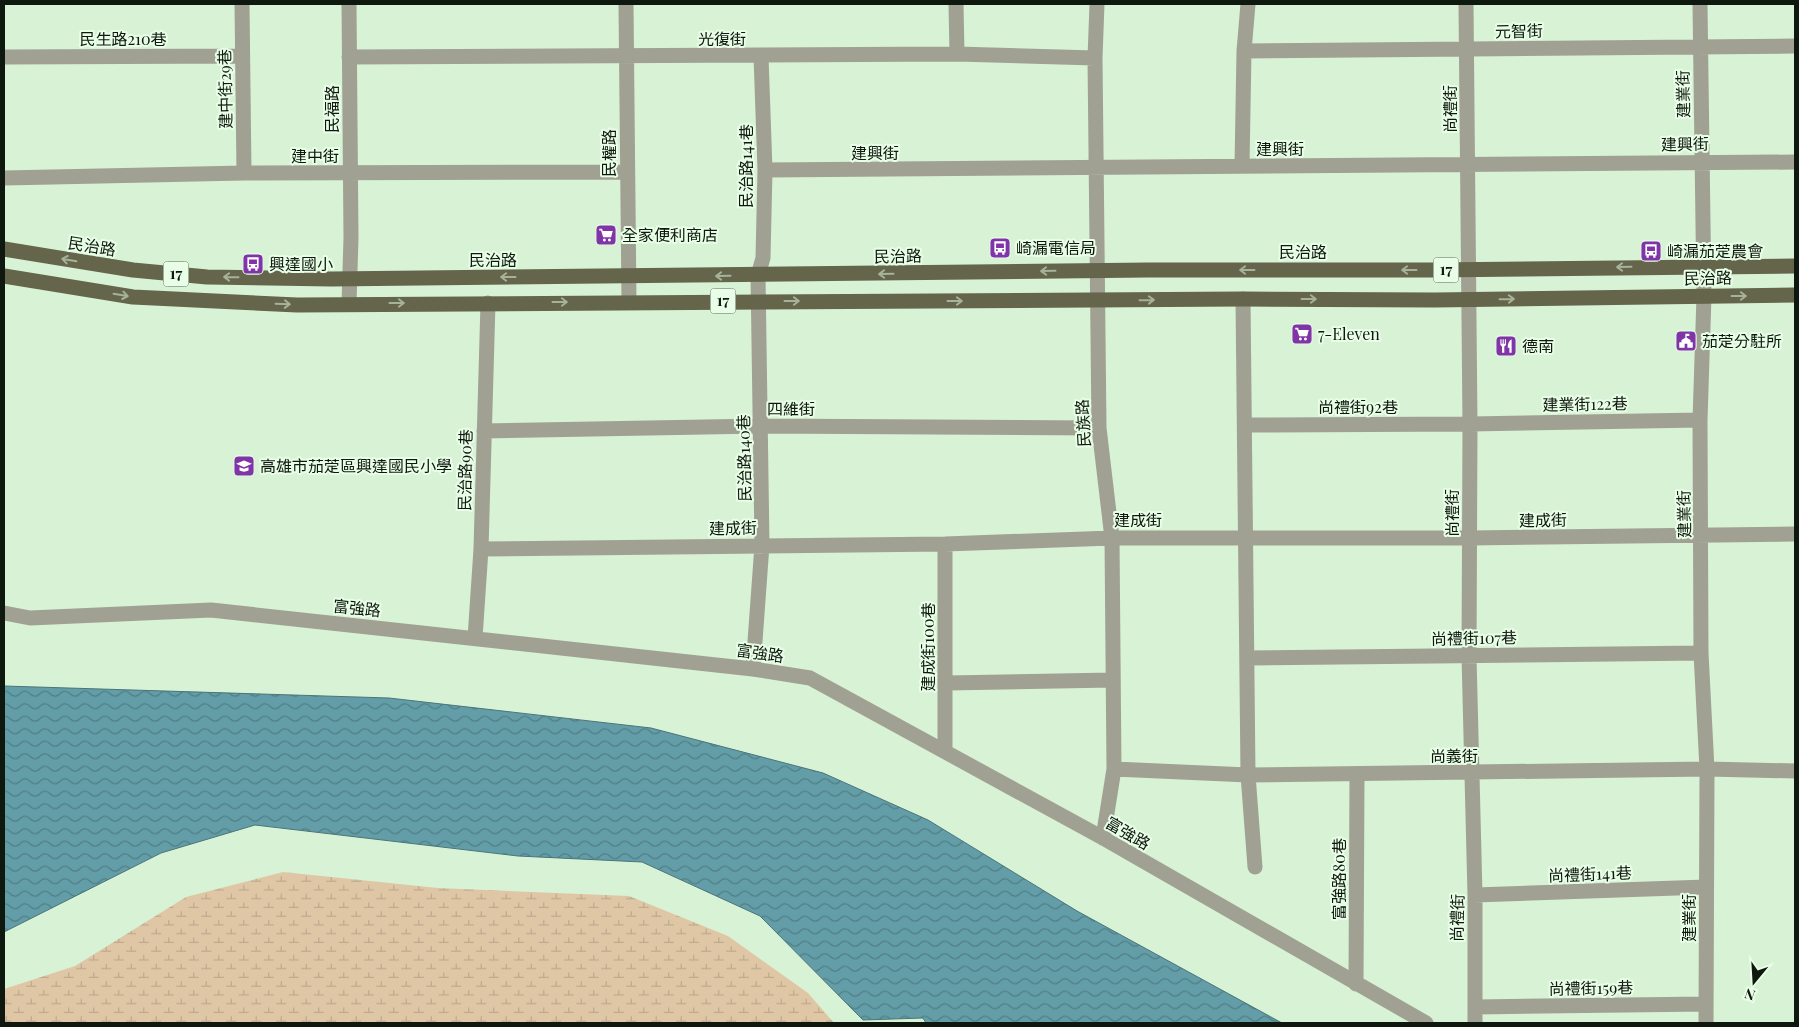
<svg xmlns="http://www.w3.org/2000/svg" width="1799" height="1027" viewBox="0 0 1799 1027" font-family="'Playfair Display','Noto Sans TC',serif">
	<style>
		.wetland { fill: url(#wetland-marsh) }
		.water { fill: url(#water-waves); stroke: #4a7579 }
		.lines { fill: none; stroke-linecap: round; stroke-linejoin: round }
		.minor { stroke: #a0a192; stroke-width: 15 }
		.major { stroke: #64654b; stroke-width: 15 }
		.oneway { stroke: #a6b299 }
		.labels { text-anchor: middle; stroke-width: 4; stroke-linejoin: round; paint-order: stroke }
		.shield { fill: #e9fee7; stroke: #505d50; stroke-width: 1 }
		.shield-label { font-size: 15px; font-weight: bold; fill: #0f180f }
		.street-label { font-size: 16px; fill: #0f180f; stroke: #e9fee7 }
		.poi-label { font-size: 16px; fill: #0f180f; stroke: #e9fee7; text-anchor: start }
	</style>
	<defs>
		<pattern id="wetland-marsh" width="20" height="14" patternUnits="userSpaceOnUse" patternTransform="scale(1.25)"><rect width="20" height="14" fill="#dfc7a6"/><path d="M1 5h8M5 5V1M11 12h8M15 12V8" fill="none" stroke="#beaa8e"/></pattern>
		<pattern id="water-waves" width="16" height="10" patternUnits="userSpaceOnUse" patternTransform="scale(1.25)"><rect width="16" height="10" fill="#639da7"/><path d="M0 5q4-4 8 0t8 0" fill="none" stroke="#507f86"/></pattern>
	</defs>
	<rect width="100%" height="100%" fill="#d8f2d6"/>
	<!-- wetland -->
	<path class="wetland" d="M283,872L438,888L629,896L728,936L808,993L834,1023H4V989L75,966L186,897Z"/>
	<!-- water -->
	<path class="water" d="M4,686L389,698L651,728L823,773L928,820L1077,911L1282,1023H926L923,1018L863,1020L760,916L642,862L518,856L255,825L161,853L4,932Z"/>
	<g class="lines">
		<!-- minor -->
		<path class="minor" d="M242,4L244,173
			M626,4L629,302
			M956,4L957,54
			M1097,4L1095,58L1099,428L1112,538L1114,769L1103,838
			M1466,4L1470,424L1469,656L1475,895V1023
			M1700,4L1704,296L1700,420L1701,653L1707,769L1706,1023
			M1244,51L1795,46
			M4,57L242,56
			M349,57L957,54L1095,58
			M1242,166L1244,51L1248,4
			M765,170L1795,162
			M4,178L244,173L626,172
			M1243,299L1248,775L1255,867
			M349,304L351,238L349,4
			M1245,425L1470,424L1700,420
			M484,431L761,426L1099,428
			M945,544V750
			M481,549L945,544L1112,538H1469L1795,534
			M4,613L30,618L211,610L753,669L810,678L1103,838L1426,1023
			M475,638L481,549L488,303
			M1247,658L1701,653
			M753,669L762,545L758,275L763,258L765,170L761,56
			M947,683L1113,680
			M1114,769L1248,775L1707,769L1795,771
			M1475,895L1706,887
			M1356,984L1357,774
			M1476,1007L1706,1004"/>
		<!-- major -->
		<path class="major" d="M4,249L133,270L207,277L331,279L1148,270H1431L1795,266
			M4,276L133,297L297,305L1243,299L1435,300L1795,295"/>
	</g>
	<!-- one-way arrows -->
	<defs><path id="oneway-shaft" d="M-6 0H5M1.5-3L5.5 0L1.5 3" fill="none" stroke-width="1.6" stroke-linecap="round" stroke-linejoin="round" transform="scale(1.25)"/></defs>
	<g class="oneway">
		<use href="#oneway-shaft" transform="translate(69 260) rotate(-171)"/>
		<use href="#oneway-shaft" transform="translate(1624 267) rotate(179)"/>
		<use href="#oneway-shaft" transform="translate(1247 270) rotate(-180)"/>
		<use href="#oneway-shaft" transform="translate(1409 270) rotate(-180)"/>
		<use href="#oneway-shaft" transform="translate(1048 271) rotate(179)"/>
		<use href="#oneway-shaft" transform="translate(886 274) rotate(179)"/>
		<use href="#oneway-shaft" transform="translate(723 276) rotate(179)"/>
		<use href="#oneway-shaft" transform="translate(231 277) rotate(-179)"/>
		<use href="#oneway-shaft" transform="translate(508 277) rotate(180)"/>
		<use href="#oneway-shaft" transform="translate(121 295) rotate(9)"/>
		<use href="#oneway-shaft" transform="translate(1739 296)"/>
		<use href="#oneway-shaft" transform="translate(1309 299)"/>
		<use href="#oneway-shaft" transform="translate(1507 299) rotate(-1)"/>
		<use href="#oneway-shaft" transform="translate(1147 300) rotate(-1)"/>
		<use href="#oneway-shaft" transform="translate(792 301)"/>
		<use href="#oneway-shaft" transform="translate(955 301)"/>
		<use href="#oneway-shaft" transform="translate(560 302)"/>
		<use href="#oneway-shaft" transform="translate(397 303)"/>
		<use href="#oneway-shaft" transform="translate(283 304) rotate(2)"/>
	</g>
	<!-- icons -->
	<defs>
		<g id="supermarket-square" transform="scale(1.125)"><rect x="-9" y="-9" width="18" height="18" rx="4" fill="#7f35a7" stroke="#e9fee7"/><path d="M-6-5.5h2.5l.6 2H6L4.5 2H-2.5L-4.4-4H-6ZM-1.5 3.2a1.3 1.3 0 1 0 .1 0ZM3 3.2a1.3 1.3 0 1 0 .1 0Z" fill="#fff"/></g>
		<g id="bus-square" transform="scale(1.125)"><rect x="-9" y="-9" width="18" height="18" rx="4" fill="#7f35a7" stroke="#e9fee7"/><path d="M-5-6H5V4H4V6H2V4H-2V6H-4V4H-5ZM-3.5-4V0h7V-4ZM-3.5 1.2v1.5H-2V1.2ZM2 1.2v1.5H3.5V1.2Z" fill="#fff"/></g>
		<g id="civic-square" transform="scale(1.125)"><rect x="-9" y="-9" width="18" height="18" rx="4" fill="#7f35a7" stroke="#e9fee7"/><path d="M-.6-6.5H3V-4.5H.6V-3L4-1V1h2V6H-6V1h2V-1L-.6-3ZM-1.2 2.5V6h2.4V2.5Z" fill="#fff"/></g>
		<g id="restaurant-square" transform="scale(1.125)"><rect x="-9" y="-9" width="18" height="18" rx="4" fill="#7f35a7" stroke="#e9fee7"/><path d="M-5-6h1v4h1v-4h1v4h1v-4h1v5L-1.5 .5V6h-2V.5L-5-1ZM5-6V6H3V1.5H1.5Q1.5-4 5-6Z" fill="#fff"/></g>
		<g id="school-square" transform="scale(1.125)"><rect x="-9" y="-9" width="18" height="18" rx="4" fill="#7f35a7" stroke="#e9fee7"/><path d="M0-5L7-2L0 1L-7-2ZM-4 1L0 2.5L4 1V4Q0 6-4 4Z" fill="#fff"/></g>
	</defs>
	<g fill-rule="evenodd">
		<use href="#supermarket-square" x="606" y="235"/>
		<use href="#bus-square" x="1000" y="248"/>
		<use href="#bus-square" x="1651" y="251"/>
		<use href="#bus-square" x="253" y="264"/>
		<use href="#supermarket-square" x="1302" y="334"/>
		<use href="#civic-square" x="1686" y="341"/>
		<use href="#restaurant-square" x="1506" y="346"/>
		<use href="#school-square" x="244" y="466"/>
	</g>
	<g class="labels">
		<!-- shield labels -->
		<g class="shield">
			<rect x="1433.5" y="257.5" width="25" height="25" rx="4"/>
			<rect x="163.5" y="261.5" width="25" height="25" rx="4"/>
			<rect x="710.5" y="288.5" width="25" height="25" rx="4"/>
		</g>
		<g class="shield-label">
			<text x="1446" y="275">17</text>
			<text x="176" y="279">17</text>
			<text x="723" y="306">17</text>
		</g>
		<!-- street labels -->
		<g class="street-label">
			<text transform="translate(1519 31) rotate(-1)" y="6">元智街</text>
			<text x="123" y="45">民生路210巷</text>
			<text x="722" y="45">光復街</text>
			<text transform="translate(225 89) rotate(-91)" y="6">建中街29巷</text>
			<text transform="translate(1683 94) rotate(-91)" y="6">建業街</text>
			<text transform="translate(332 109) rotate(-90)" y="6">民福路</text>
			<text transform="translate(1450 109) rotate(-90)" y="6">尚禮街</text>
			<text transform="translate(1685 144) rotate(-1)" y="6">建興街</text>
			<text x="1280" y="155">建興街</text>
			<text transform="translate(609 153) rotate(-90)" y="6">民權路</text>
			<text x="875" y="159">建興街</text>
			<text x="315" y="162">建中街</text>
			<text transform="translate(746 166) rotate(-90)" y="6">民治路141巷</text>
			<text transform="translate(92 246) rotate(9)" y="6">民治路</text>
			<text x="1303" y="258">民治路</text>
			<text transform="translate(898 256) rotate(-1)" y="6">民治路</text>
			<text x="493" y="266">民治路</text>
			<text transform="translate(1708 278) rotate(-1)" y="6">民治路</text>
			<text transform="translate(1585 404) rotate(-1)" y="6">建業街122巷</text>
			<text x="1358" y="413">尚禮街92巷</text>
			<text x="791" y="415">四維街</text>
			<text transform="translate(1083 423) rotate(-93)" y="6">民族路</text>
			<text transform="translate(744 458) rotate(-91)" y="6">民治路140巷</text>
			<text transform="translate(465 470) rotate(-89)" y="6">民治路90巷</text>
			<text transform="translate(1452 513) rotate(-90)" y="6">尚禮街</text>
			<text transform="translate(1684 514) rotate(-91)" y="6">建業街</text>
			<text x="1138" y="526">建成街</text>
			<text transform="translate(1543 520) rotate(-1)" y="6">建成街</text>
			<text transform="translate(733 528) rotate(-1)" y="6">建成街</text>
			<text transform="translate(357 608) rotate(6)" y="6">富強路</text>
			<text transform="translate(1474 638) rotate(-1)" y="6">尚禮街107巷</text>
			<text transform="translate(928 647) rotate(-90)" y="6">建成街100巷</text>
			<text transform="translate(760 653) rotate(8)" y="6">富強路</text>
			<text x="1454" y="762">尚義街</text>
			<text transform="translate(1128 833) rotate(30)" y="6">富強路</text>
			<text transform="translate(1590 874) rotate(-2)" y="6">尚禮街141巷</text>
			<text transform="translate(1339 879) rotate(-90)" y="6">富強路80巷</text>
			<text transform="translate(1457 918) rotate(-89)" y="6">尚禮街</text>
			<text transform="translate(1689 918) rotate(-90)" y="6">建業街</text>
			<text transform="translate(1591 988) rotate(-1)" y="6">尚禮街159巷</text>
		</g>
		<!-- poi labels -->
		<g class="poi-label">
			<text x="622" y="241">全家便利商店</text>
			<text x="1016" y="254">崎漏電信局</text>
			<text x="1667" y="257">崎漏茄萣農會</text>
			<text x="269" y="270">興達國小</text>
			<text x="1318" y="340">7-Eleven</text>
			<text x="1702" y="347">茄萣分駐所</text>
			<text x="1522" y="352">德南</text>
			<text x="260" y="472">高雄市茄萣區興達國民小學</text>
		</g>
	</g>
	<!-- border -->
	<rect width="1799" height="1027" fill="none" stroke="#0f180f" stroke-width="10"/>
	<!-- north arrow -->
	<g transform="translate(1754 982) rotate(198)" stroke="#e9fee7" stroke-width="4" paint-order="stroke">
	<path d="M0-4L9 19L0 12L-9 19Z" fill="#0f180f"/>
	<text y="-8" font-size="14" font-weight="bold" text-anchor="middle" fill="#0f180f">N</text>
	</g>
</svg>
